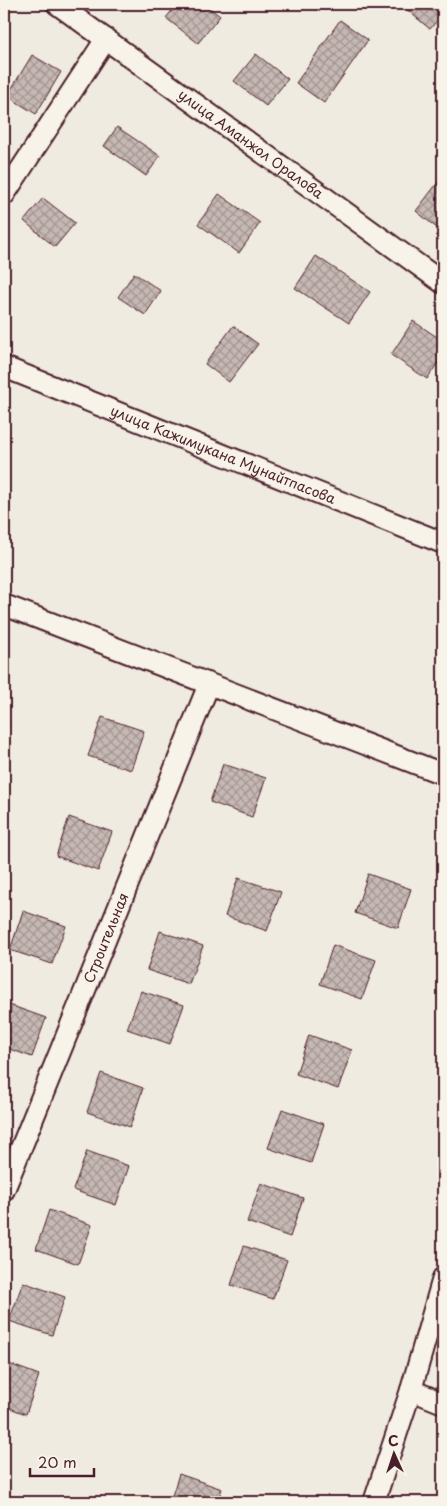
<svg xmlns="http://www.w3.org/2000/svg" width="447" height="1506" viewBox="0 0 447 1506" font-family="'Playpen Sans',sans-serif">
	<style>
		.building { fill: url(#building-cross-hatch); stroke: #4a1f2b }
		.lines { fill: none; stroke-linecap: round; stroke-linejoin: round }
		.minor-casing { stroke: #4a1f2b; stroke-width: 24 }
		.minor { stroke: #f7f3e8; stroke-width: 20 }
		.labels { text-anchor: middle; stroke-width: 5; stroke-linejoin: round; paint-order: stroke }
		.street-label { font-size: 14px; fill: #4a1f2b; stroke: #f7f3e8 }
	</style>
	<defs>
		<pattern id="building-cross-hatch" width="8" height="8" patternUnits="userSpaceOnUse" patternTransform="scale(1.25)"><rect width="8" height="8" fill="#c6b8b3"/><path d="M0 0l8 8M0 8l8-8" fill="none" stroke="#a39592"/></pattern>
	</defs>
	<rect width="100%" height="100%" fill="#f0ebe0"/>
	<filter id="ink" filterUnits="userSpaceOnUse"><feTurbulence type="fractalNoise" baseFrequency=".02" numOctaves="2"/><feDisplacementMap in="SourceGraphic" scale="10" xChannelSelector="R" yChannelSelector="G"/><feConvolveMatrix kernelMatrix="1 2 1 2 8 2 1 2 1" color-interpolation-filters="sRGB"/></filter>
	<g filter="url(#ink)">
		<!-- building -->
		<path class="building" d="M177,4H204L220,16L198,43L166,18Z
			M400,4H443V13L430,29Z
			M340,20L368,40L324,103L296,83Z
			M256,54L288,79L266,106L234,81Z
			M32,55L61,72L36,114L7,96Z
			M117,127L160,156L146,176L104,146Z
			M442,177L443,179V233L416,211Z
			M219,194L260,223L239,253L198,224Z
			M43,198L75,223L55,247L24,221Z
			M316,256L370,292L349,323L295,288Z
			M134,273L161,291L145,315L118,297Z
			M413,321L443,341V355L427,379L391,355Z
			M233,326L258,344L229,382L205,364Z
			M102,717L144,731L131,770L88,756Z
			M4,720L9,722L4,737Z
			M223,764L266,778L252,817L210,802Z
			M69,817L112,832L98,871L56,856Z
			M368,874L411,889L398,928L355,913Z
			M238,878L281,892L267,931L225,916Z
			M23,911L66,926L52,964L10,950Z
			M160,931L203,946L189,984L147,970Z
			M333,945L376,960L362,999L320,984Z
			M141,991L184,1005L170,1044L127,1029Z
			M4,1003L46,1018L32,1057L4,1047Z
			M309,1035L352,1050L338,1089L296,1074Z
			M101,1073L143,1088L130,1127L87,1112Z
			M282,1109L324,1124L311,1163L268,1148Z
			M87,1151L129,1166L116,1205L73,1190Z
			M261,1183L303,1198L290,1237L247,1222Z
			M49,1210L92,1225L78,1264L36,1249Z
			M244,1246L287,1260L273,1299L231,1285Z
			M23,1282L65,1297L52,1335L9,1321Z
			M4,1362L39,1375L26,1414L4,1406Z
			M179,1474L222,1489L217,1502H170Z"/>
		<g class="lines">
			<!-- minor casing -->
			<g class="minor-casing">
				<g id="minor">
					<path id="s1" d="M57,4L443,283"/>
					<path d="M4,195L106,39"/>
					<path id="s2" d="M4,367L443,543"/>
					<path d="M4,605L443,774"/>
					<path id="s3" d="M4,1190L209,684"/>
					<path d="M411,1390L443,1403"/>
					<path d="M374,1502L411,1390L443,1278"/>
				</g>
			</g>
			<!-- minor -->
			<use href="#minor" class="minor"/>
		</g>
	</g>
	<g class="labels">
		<!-- street labels -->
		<g class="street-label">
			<text dy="5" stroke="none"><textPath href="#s1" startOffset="239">улица Аманжол Оралова</textPath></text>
			<text dy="5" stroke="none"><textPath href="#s2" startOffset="236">улица Кажимукана Мунайтпасова</textPath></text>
			<text dy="5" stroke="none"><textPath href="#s3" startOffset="272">Строительная</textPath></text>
		</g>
	</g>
	<!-- margin -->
	<rect width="447" height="1506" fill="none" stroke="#f7f3e8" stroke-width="20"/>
	<rect x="10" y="10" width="427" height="1486" fill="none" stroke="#4a1f2b" stroke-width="2" filter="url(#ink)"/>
	<!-- north arrow -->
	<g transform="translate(394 1454) rotate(357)" stroke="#f7f3e8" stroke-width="4" paint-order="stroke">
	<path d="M0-4L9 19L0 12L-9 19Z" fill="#4a1f2b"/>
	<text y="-8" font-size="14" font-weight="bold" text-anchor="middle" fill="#4a1f2b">С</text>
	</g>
	<!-- scale -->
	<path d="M30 1468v8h64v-8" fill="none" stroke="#4a1f2b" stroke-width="2.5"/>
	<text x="38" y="1468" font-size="15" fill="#4a1f2b" stroke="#f7f3e8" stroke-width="4" paint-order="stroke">20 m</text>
</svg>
